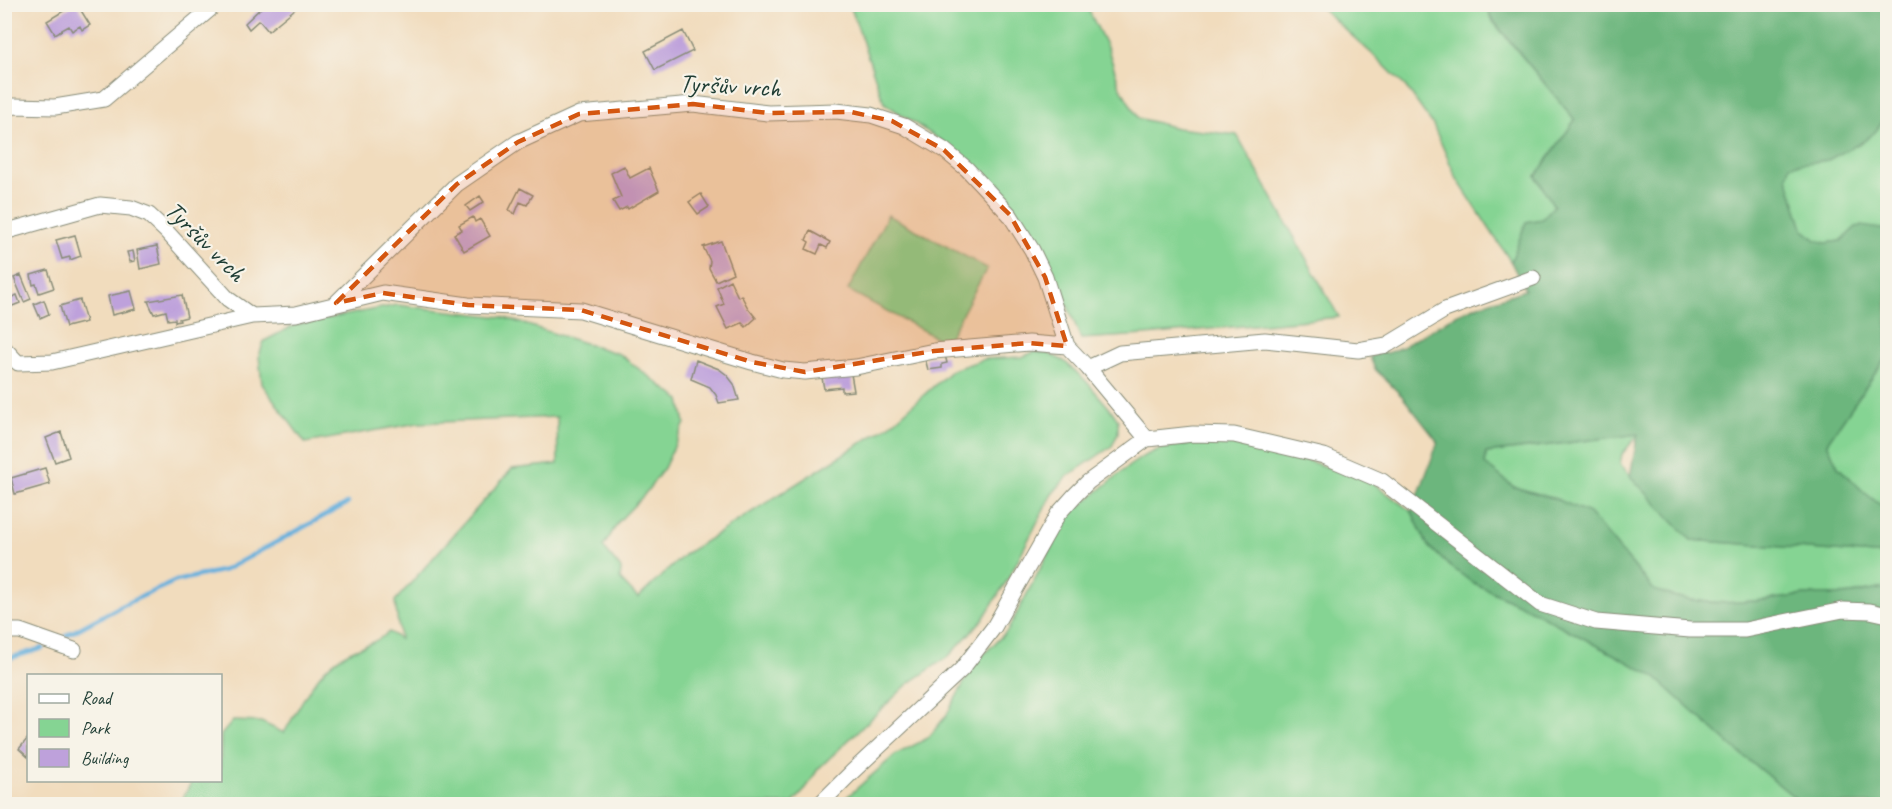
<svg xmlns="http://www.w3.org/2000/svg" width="1892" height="809" viewBox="0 0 1892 809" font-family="Caveat,sans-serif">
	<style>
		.green { fill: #85d493; stroke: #528864; stroke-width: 1.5 }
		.forest { fill: #6cb67d; stroke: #467a58; stroke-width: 1.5 }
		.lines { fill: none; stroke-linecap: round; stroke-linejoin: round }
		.stream { stroke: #65b0dd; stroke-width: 4.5 }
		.building { fill: #bea1db }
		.street-casing { stroke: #888c78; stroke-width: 17 }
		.street { stroke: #fff; stroke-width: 15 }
		.marked { fill: #d45610; fill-opacity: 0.2; stroke: #d45610; stroke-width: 4.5; stroke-dasharray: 12 8; stroke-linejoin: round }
		.labels { text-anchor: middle; stroke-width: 4.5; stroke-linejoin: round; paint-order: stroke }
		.street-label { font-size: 26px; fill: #1f3d34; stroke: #f7f3e8 }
	</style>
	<rect width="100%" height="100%" fill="#f7f3e8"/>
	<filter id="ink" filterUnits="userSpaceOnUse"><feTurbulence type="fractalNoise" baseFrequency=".0167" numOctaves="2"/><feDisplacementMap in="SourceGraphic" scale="12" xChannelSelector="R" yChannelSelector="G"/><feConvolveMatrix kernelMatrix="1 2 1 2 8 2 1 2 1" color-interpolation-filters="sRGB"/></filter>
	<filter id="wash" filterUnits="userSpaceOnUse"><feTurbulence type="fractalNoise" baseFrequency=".008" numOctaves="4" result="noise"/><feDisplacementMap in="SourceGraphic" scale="24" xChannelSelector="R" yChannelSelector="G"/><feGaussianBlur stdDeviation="1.35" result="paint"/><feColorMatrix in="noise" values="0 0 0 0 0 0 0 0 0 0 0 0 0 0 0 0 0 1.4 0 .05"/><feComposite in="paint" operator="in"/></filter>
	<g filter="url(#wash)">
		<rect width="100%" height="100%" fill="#f1dcbd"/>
		<!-- green -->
		<path class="green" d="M850,5H1086L1108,49L1120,87L1138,118L1177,128L1237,135L1339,317L1145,335L1081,339L1063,294L1034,234L1001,190L948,145L884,103Z
			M1318,5H1486L1489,8L1490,18L1575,120L1536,176L1554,206L1542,219L1526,222L1511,262L1457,179L1433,125L1406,87L1380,61Z
			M1887,116V230L1856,227L1841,241L1826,243L1816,240L1803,229L1787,177L1790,165L1828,160L1875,132Z
			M888,215L987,268L946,343L848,290Z
			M397,305L502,317L619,354L680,400L685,423L664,468L644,495L619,521L603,547L621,569L620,579L638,598L685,554L890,425L952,370L985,359L1022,357L1034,352L1047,353L1064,361L1086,381L1111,410L1118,420V433L1112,446L1068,476L1052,494L1008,579L983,619L949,656L908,684L818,769L805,790L792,804H180L192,781L220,780L221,735L233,721L261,722L284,733C299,708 314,674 339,658C357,646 373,646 389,632L400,639L395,601L512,469L558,464L557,417L418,423L305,443L262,384L259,356L264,341L295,325Z
			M1887,356V510L1865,493L1838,467L1827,443Z
			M1639,434L1622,454L1620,464L1691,540L1887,555V588C1875,589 1863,593 1851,594C1836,596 1820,594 1805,595C1751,602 1706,610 1654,590L1589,513L1556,499L1514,487L1485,464L1486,453Z
			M1215,442L1252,445L1279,452L1369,480L1412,512L1427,544L1446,563L1472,582L1535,612L1654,676L1736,750L1803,804H839L895,755L928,738L946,716L974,664L1008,630L1068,516L1129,466L1144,456L1160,449L1180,445Z"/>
		<!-- forest -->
		<path class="forest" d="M1486,5H1887V116L1875,132L1864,141L1828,160L1790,165L1787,177L1803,229L1816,240L1826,243L1841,241L1856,227L1861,226L1887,230V356L1827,443L1838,467L1865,493L1887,510V555L1691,540L1630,476L1638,434L1486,453L1485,464L1514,487L1556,499L1589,513L1654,590C1706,610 1751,602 1805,595C1820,594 1836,596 1851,594C1863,593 1875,589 1887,588V804H1803L1736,750L1654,676L1535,612L1472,582L1446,563L1427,544L1412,512L1438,442L1402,396L1375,369L1370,357L1379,352L1388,353L1404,346L1456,315L1479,305L1525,290L1511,262L1526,222L1542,219L1554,206L1536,176L1575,120L1490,17L1489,8Z"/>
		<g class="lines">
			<!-- stream -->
			<path class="stream" d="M67,635L125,604L176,581L225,570L348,503
				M4,660L43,648"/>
		</g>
		<g id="blocks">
			<!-- building -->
			<path class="building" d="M75,4H77L90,25L82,30L80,26L72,31L69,26L55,34L47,21Z
				M265,4H291L295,9L268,31L259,20L249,29L245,23Z
				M683,31L693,51L655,70L645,51Z
				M624,166L630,178L649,168L659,191L628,209L627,207L619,211L613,201L621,197L611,173Z
				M520,188L533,195L527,205L520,202L515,214L509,210Z
				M701,194L709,207L698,214L689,202Z
				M480,196L484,202L470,211L466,206Z
				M473,217L475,222L480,219L490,236L464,251L454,234L462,230L459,225Z
				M810,231L830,242L827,248L821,245L817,254L806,249L809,242L806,240Z
				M75,235L81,256L70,260V257L62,259L56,240Z
				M721,241L733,273L716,281L709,268L710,261L703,247Z
				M157,246L161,264L140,269L137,250Z
				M133,251L135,261L130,262L127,252Z
				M48,270L54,288L39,293L36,284L33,285L31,275Z
				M21,275L31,299L24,302L14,278Z
				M730,280L738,297L741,295L748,308L756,318L746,327L742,323L728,329L717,307L724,304L717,287Z
				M131,291L136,309L112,315L108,296Z
				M17,295L20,303L10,307L7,299Z
				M182,295L187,317L179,319L180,321L175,322V319L168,320L166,311L154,314L148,301Z
				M44,300L49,314L40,318L34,304Z
				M80,300L86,322L66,327L60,306Z
				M945,355L947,363L942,364V368L928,370L925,358Z
				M696,360L719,369L727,375L734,384L739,400L719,403L716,395L710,387L691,379Z
				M851,374L854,391L842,392V387L824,389L822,378Z
				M61,432L69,457L55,462L46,438Z
				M45,468L50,484L15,494L11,478Z
				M28,738V757L19,749Z"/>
		</g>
	</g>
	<g filter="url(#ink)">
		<use href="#blocks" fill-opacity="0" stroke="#888c78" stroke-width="1.5"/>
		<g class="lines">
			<!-- street casing -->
			<g class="street-casing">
				<path id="street" d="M4,111L14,106L55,107L104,99L216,4
					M4,232L100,205L131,208L149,215L166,231L228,299L252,316L296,314L383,293L468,305L581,310L752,362L783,370L805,372L856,367L934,351L1029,343L1067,346
					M336,303L457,184L518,142L579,114L693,104L768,113L836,111L871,115L904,126L944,150L967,169L1010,215L1032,250L1045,277L1067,346L1088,368L1147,439
					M4,348L18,363L52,362L252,316
					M1088,368L1120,353L1265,340L1358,350L1387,345L1445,310L1533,278
					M4,631H20L74,650
					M820,804L852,772L962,669L994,627L1058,514L1075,495L1088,482L1147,439L1193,434L1234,435L1324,456L1382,481L1540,604L1596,622L1690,630H1745L1843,610L1870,611L1888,615"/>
			</g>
			<!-- street -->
			<use href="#street" class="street"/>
		</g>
	</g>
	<!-- marked area -->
	<path class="marked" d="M693,104L768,113L851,112L892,121L944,150L1010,215L1045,277L1067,346L1029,343L934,351L805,372L752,362L581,310L468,305L383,293L336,303L457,184L518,142L579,114Z"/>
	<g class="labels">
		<!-- street labels -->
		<g class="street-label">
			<text transform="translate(730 85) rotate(3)" y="9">Tyršův vrch</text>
			<text transform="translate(206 241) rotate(45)" y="9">Tyršův vrch</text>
		</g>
	</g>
	<!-- margin -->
	<rect width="1892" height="809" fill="none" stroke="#f7f3e8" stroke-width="24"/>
	<!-- legend -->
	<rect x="27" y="674" width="195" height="108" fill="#f7f3e8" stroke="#a1aaa0" stroke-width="1.5"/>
	<rect x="39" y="694" width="30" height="9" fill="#ffffff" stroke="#a1aaa0" stroke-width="1.5"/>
	<text x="81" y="704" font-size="18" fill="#1f3d34">Road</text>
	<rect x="39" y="719" width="30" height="18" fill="#85d493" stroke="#a1aaa0" stroke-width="1.5"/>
	<text x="81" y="734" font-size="18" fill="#1f3d34">Park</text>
	<rect x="39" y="749" width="30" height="18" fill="#bea1db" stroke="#a1aaa0" stroke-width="1.5"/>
	<text x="81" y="764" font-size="18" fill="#1f3d34">Building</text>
</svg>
